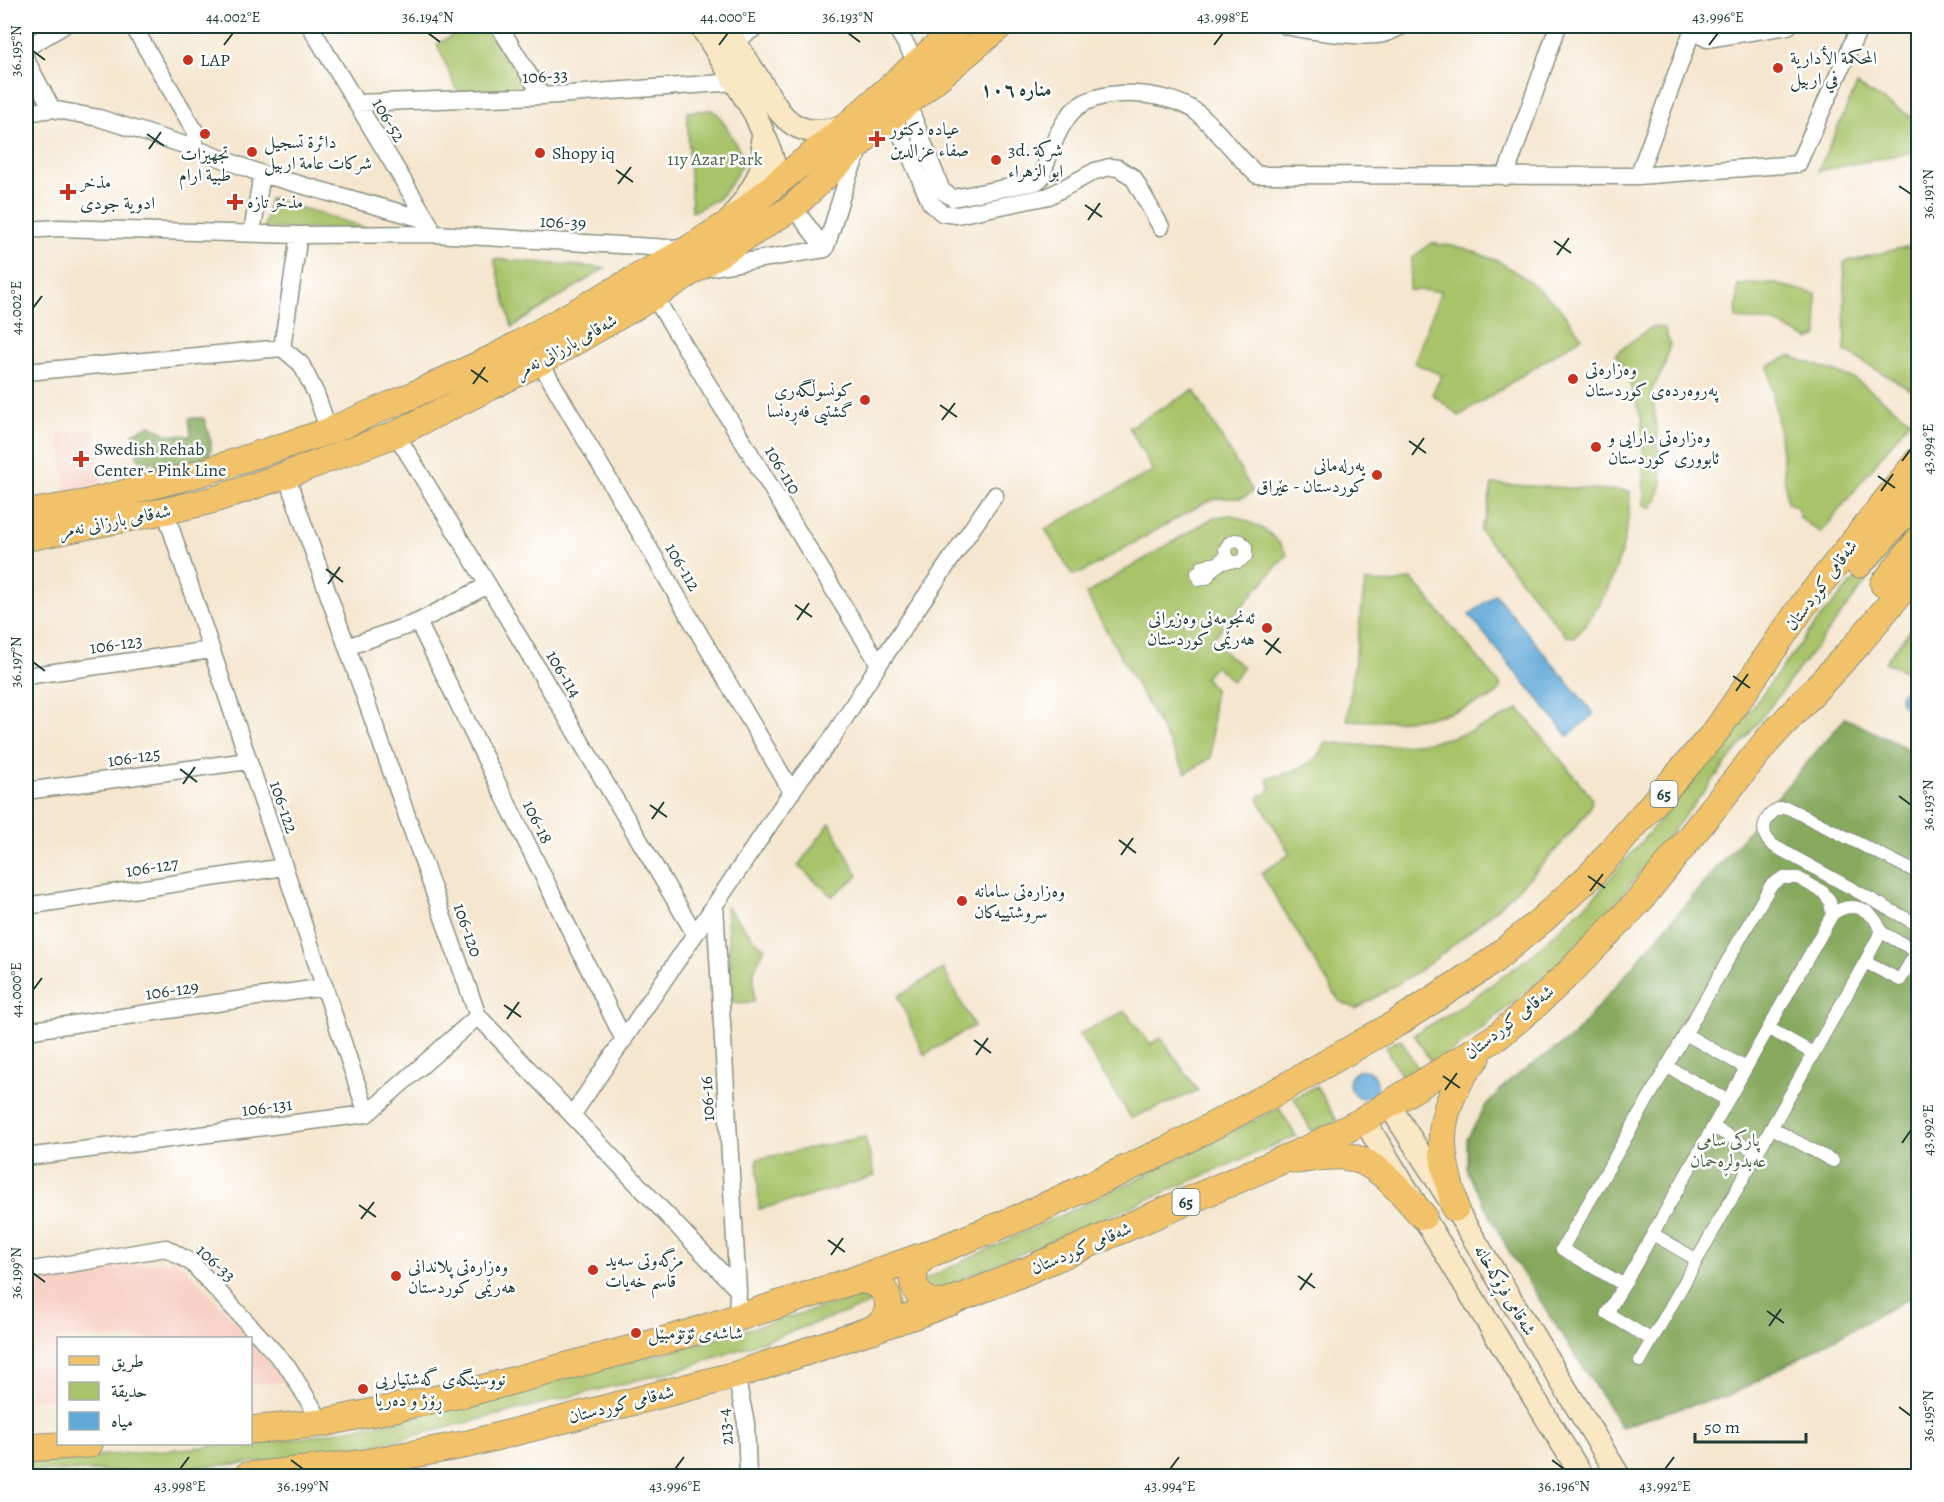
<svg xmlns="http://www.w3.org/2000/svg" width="1944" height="1502" viewBox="0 0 1944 1502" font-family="Alegreya,Amiri,serif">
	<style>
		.built { fill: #f7d1c6 }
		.green { fill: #a8c369; stroke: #64804e; stroke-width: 1.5 }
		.forest { fill: #86a95d; stroke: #527348; stroke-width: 1.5 }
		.water { fill: #61a9d8; stroke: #407386; stroke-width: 1.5 }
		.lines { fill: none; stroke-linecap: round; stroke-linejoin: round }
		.pedestrian-casing { stroke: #8a9282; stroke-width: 14 }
		.minor-casing { stroke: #8a9282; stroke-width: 19 }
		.secondary-casing { stroke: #8a9282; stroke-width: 25 }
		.primary-casing { stroke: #8a9282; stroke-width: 28 }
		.trunk-casing { stroke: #8a9282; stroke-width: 29 }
		.pedestrian { stroke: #fff; stroke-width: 12 }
		.minor { stroke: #fff; stroke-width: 16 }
		.secondary { stroke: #fae7c3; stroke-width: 22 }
		.primary { stroke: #f2c26a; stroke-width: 26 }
		.trunk { stroke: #f2c26a; stroke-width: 27 }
		.ticks { fill: none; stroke: #1f3d34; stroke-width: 2 }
		.poi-dot { fill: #c8321e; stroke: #fff; stroke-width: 2 }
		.labels { text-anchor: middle; stroke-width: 5; stroke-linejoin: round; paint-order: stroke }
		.shield { fill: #fff; stroke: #627771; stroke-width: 1.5 }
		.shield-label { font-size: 16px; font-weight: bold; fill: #1f3d34 }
		.poi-label { font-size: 18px; fill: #1f3d34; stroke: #fff; text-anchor: start }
		.street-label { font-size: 18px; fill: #1f3d34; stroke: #fff }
		.park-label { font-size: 18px; fill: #486544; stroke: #fff }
		.neighbourhood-label { font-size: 20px; font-weight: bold; fill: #1f3d34; stroke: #fff }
		.neatline { fill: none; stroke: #1f3d34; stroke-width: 2 }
		.ticks-label { font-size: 15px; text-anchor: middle; fill: #1f3d34 }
	</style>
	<rect width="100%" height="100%" fill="#fff"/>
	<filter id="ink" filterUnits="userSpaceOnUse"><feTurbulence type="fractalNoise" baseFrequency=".0167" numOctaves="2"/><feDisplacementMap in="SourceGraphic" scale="12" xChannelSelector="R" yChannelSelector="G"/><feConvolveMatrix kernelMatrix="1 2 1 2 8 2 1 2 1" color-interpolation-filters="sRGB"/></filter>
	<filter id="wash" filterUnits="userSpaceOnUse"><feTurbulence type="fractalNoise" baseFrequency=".008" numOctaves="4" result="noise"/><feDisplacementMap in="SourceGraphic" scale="24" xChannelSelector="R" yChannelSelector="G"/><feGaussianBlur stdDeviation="1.35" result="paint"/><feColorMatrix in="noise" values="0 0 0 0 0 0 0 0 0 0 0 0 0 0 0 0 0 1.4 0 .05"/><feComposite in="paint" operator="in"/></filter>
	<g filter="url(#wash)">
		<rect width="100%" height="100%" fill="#f5e6cf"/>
		<!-- built -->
		<path class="built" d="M95,429L103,486L66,495L59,433Z
			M174,1261L183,1266L250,1338H58V1398L26,1400V1277Z
			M251,1339L285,1382L251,1384Z"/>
		<!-- green -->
		<path class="green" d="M470,26H486L529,89L457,91L437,44Z
			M1857,85L1918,121V151L1818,171Z
			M712,110L718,114L727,128L741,153L742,164L729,186L718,199L692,212L687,112Z
			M270,198L372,230L264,228Z
			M1431,243L1464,248L1498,261L1528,280L1558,306L1582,337L1459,416L1432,394L1442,375L1414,363L1441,291L1409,290L1412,258Z
			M1906,247L1918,248V394L1845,351L1844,262Z
			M494,259L605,268L512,327Z
			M1772,283L1816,294L1818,336L1809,340L1775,322L1736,319L1738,285Z
			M1651,327L1664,328L1670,344L1664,368L1652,389L1662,482L1658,498L1651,508L1644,505L1642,420L1623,365L1615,354Z
			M1790,356L1855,379L1910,420L1821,533L1800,518L1798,508L1787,502L1780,435L1768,366Z
			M1194,390L1253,492L1241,498H1220L1204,503L1081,573L1072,574L1045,529L1153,471L1129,427Z
			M1492,484L1630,491C1630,542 1610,600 1575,637L1566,636L1480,530L1487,512Z
			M1918,510V514L1736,751L1611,909L1548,973L1471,1038L1432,1064L1414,1034L1456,1010L1532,955L1596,895L1726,742L1820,618Z
			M1232,515C1257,525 1274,531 1287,555L1211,641L1243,667L1233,681L1215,666L1205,677L1214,689L1211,758L1186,773L1086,594L1214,517Z
			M1412,579L1500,684V690C1495,697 1488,699 1480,702C1437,721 1394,723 1347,720L1365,582L1393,583Z
			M1918,620V677L1885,662Z
			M1519,709L1588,793L1592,799L1590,809C1547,865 1494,914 1438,957C1413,977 1383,992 1356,1009L1339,1001L1261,873L1290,854L1258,799L1261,794L1265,796L1271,787L1267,780L1270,777C1281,778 1311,764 1319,755C1322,751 1324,746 1326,742C1398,751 1456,745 1519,709Z
			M830,823L858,876L832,896L798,866Z
			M726,906C739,920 749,937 765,948L754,970V1002L733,1003Z
			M943,969L974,1026L924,1055L898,996Z
			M1125,1011L1150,1044L1161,1038L1198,1091L1131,1118L1079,1034Z
			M1401,1039L1421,1074L1406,1084L1385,1047Z
			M1316,1086L1337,1121L1312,1132L1294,1098Z
			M1279,1108L1296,1136L929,1293L923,1280L1127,1184Z
			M865,1137L875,1176L797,1200L759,1209L757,1159Z
			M867,1294L871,1299L868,1305L685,1368L397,1440L297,1459L147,1471H26V1462L295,1439L399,1420L680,1349Z"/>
		<!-- forest -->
		<path class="forest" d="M189,418H204L211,442L210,459L158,471L153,469L157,463L153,461L145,467L137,457L133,433L150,425L167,434L191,436Z
			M1845,718L1918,754V1300L1913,1296L1731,1395L1670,1411L1621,1427L1511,1255L1467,1172V1139L1486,1105L1510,1080L1572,1037Z"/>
		<!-- water -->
		<path class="water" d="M1495,594L1594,714L1568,736L1469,615Z
			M1900 698a10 10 0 1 1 20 0a10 10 0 1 1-20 0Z
			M1349 1084a14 14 0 1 1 28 0a14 14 0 1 1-28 0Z"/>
	</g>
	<g filter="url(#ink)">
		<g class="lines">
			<!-- pedestrian casing -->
			<g class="pedestrian-casing">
				<path id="pedestrian" d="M1235,540L1241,541L1246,547V556L1239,562C1224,561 1215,563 1207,578L1199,580L1197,572L1201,571L1202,567L1206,566L1209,570L1211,564H1216L1227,555L1225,549L1229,543Z
					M1918,873L1788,808C1775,806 1761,820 1765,834C1766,839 1770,843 1774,846L1918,925
					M1832,915L1624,1285L1562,1249L1771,885L1782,878H1798L1823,892L1830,901L1832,915C1851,899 1874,909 1881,932L1916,951
					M1865,962L1900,980L1918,949
					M1768,1028L1813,1053
					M1685,1034L1746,1068
					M1666,1066L1727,1100
					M1713,1127L1758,1153
					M1772,1128L1833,1161
					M1653,1234L1697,1260
					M1624,1285L1607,1313L1652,1340
					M1640,1361L1865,962L1881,932"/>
			</g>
			<!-- minor casing -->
			<g class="minor-casing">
				<path id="minor" d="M133,26L195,131L194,148
					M310,26L430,225
					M499,26L542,96
					M895,26L917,63
					M1286,26C1307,31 1354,37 1376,35C1385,35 1394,30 1402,26
					M1692,30L1707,39L1788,26
					M735,41L758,26
					M26,48L63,26
					M26,60L52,109
					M357,103L542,96L736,82
					M908,104L942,191L953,198L1036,182L1041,178C1049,156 1056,130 1072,112C1097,84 1174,91 1200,115C1220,133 1237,156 1257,175L1638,176L1798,164L1860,26
					M26,113L52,109L99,118L194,148L262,174L427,220
					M893,116L930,202L942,213L957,215L1049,196L1095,171L1110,167L1118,168L1133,177L1161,227
					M1638,176L1694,26
					M1505,177L1558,26
					M793,207L825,249
					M26,230L58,228L299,235L435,234L687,249
					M252,232L262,174
					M825,249C837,216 843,182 860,151
					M706,268L825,249
					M654,296L879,664
					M282,348L299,235
					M540,362L792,792
					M26,372L282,348L301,364L316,394L329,431
					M396,434L488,585L695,934
					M286,475L478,1016L738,1290L737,1318
					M165,511L367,1114
					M418,622L624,1040
					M347,647L418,622L488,585
					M26,676L211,650
					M26,791L248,761
					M26,906L284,867
					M715,906L738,1290
					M26,1031L325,987
					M573,1114L803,775L829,743L879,664L995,495
					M26,1157L367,1114L478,1016
					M26,1271L166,1248L192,1263L288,1367L322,1423
					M736,1375L746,1423L748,1476"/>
			</g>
			<!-- secondary casing -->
			<g class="secondary-casing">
				<path id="secondary" d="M701,26L755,114L769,147L779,183
					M725,26L779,111C798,135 817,133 845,127
					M736,212C750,193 769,167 762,141
					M1389,1105L1455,1208L1619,1476
					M1364,1120L1582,1476"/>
			</g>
			<!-- primary casing -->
			<g class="primary-casing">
				<path id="primary" d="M26,513L86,503L201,473L329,431L413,395L497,356L688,249L729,223L845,127L959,26
					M26,538L165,511L213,500L286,475L396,434L540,362L654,296L793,207L867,137L1000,26"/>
			</g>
			<!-- trunk casing -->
			<g class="trunk-casing">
				<path id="trunk" d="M1859,564L1918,498
					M1884,584L1918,541
					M1297,1160C1312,1158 1328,1155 1343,1156C1377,1159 1402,1193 1423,1216
					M1455,1208C1451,1189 1445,1171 1443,1152C1439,1118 1454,1082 1477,1057
					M929,1254C898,1272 917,1312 951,1302
					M852,1281C886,1273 903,1311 873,1330
					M250,1430L322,1423L466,1393L680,1336L852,1281L929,1254L1024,1216L1169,1149L1278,1091L1397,1023L1491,962L1543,919L1592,874L1717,730L1804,604L1918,461
					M26,1448L89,1444
					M247,1476L359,1464L468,1444L736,1375L921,1313L1003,1281L1310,1148L1364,1120L1498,1036L1536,1004L1574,968L1639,901L1767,741L1854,648L1918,571"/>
			</g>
			<!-- pedestrian -->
			<use href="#pedestrian" class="pedestrian"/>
			<!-- minor -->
			<use href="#minor" class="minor"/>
			<!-- secondary -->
			<use href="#secondary" class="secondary"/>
			<!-- primary -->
			<use href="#primary" class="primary"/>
			<!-- trunk -->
			<use href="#trunk" class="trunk"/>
		</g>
	</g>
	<!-- ticks -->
	<path class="ticks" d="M428,33L440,42M848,33L860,42M224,45L233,33M719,45L728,33M1214,45L1223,33M1709,45L1718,33M33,51L45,60M147,134L164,146M149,149L161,132M616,170L633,182M618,184L631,167M1899,186L1911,194M1085,205L1102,217M1088,220L1100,203M1554,241L1571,253M1557,255L1569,238M33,308L42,296M471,370L488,382M473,384L485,367M940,405L957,417M942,420L955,403M1409,441L1426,453M1412,455L1424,438M1902,461L1911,449M1878,476L1895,488M1881,491L1893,474M326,569L343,582M328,584L340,567M795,605L812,617M797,620L809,603M1264,640L1281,653M1266,655L1279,638M33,662L45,671M1733,676L1750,688M1736,691L1748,674M180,769L197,782M183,784L195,767M1899,796L1911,805M650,805L667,817M652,819L664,802M1119,840L1136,853M1121,855L1133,838M1588,876L1605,888M1590,891L1603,874M33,990L42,978M504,1005L521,1017M507,1019L519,1002M974,1040L991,1053M976,1055L988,1038M1443,1076L1460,1088M1445,1090L1457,1073M1902,1143L1911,1130M359,1205L376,1217M361,1219L374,1202M828,1240L845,1252M831,1255L843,1238M33,1273L45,1282M1298,1276L1315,1288M1300,1290L1312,1273M1767,1311L1784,1323M1769,1326L1781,1309M1899,1407L1911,1416M291,1460L303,1469M1552,1460L1564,1469M180,1469L189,1457M675,1469L684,1457M1170,1469L1179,1457M1665,1469L1674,1457"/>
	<!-- markers -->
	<g class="poi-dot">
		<circle cx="188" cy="60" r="6"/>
		<circle cx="1778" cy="68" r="6"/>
		<circle cx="205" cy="134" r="6"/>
		<path d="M874 130h6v6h6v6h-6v6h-6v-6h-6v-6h6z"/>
		<circle cx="252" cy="152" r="6"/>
		<circle cx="540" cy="153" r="6"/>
		<circle cx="996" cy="160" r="6"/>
		<path d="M65 183h6v6h6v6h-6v6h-6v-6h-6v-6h6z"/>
		<path d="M232 193h6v6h6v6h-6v6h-6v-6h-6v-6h6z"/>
		<circle cx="1573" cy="379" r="6"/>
		<circle cx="865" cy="400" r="6"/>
		<circle cx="1596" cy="447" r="6"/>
		<path d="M78 450h6v6h6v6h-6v6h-6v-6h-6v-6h6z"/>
		<circle cx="1377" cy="475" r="6"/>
		<circle cx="1267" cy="628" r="6"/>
		<circle cx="962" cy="901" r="6"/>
		<circle cx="593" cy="1270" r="6"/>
		<circle cx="396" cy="1276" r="6"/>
		<circle cx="636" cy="1333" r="6"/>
		<circle cx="363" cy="1389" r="6"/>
	</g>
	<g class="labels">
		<!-- shield labels -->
		<g class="shield">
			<rect x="1650.5" y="781" width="27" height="26" rx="4.5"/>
			<rect x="1172.5" y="1189" width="27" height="26" rx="4.5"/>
		</g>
		<g class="shield-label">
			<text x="1664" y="800">65</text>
			<text x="1186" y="1208">65</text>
		</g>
		<!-- poi labels -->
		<g class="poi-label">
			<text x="1790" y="64">المحكمة الٲدارية<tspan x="1790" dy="21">في اربيل</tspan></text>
			<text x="200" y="66">LAP</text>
			<text x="890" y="135">عياده دكتور<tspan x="890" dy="21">صفاء عزالدين</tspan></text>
			<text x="264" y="148">دائرة تسجيل<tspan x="264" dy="21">شركات عامة اربيل</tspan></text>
			<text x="1008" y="156">3d. شركة<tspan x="1008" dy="21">ابو الزهراء</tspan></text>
			<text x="552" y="159">Shopy iq</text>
			<text x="205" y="160" text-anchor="middle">تجهيزات<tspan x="205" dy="21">طبية ارام</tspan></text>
			<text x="80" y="188">مذخر<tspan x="80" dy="21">ادوية جودى</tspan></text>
			<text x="247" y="208">مذخر تازه</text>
			<text x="1585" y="375">وەزارەتی<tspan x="1585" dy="21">پەروەردەی کوردستان</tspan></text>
			<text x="853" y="396" text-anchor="end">کونسوڵگەری<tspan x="853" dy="21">گشتیی فەڕەنسا</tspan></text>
			<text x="1608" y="443">وەزارەتی دارایی و<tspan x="1608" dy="21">ئابووری کوردستان</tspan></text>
			<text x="94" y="455">Swedish Rehab<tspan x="94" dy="21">Center - Pink Line</tspan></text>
			<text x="1365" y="471" text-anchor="end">پەرلەمانی<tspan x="1365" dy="21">کوردستان - عێراق</tspan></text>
			<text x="1255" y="624" text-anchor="end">ئەنجومەنی وەزیرانی<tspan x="1255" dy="21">هەرێمی کوردستان</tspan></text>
			<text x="974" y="897">وەزارەتی سامانە<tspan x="974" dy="21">سروشتییەکان</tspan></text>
			<text x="605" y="1266">مزگەوتی سەید<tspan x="605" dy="21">قاسم خەیات</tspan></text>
			<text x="408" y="1272">وەزارەتی پلاندانی<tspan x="408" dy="21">هەرێمی کوردستان</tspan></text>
			<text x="648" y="1339">شاشەی ئۆتۆمبێل</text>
			<text x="375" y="1385">نووسینگەی گەشتیاریی<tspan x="375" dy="21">ڕۆژ و دەریا</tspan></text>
		</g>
		<!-- street labels -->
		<g class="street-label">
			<text transform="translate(545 76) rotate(-3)" y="6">106-33</text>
			<text transform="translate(389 120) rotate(59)" y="6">106-52</text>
			<text transform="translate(563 222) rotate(3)" y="6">106-39</text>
			<text transform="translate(566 346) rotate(-29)" y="6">شەقامی بارزانی نەمر</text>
			<text transform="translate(783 470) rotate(59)" y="6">106-110</text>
			<text transform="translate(115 521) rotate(-11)" y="6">شەقامی بارزانی نەمر</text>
			<text transform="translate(683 567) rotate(60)" y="6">106-112</text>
			<text transform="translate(1821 585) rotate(-53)" y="6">شەقامی کوردستان</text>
			<text transform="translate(116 644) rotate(-8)" y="6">106-123</text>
			<text transform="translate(564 674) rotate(59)" y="6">106-114</text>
			<text transform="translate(134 757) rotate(-8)" y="6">106-125</text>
			<text transform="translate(284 807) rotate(71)" y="6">106-122</text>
			<text transform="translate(538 822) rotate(64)" y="6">106-18</text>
			<text transform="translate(152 867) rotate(-9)" y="6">106-127</text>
			<text transform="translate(468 930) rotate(71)" y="6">106-120</text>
			<text transform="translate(172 990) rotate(-8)" y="6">106-129</text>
			<text transform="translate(1509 1022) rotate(-38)" y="6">شەقامی کوردستان</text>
			<text transform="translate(707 1099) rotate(-93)" y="6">106-16</text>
			<text transform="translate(267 1107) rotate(-7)" y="6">106-131</text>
			<text transform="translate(1081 1248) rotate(-23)" y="6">شەقامی کوردستان</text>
			<text transform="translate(216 1263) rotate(43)" y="6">106-33</text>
			<text transform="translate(1505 1290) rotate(59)" y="6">شەقامی فڕۆکەخانە</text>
			<text transform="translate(621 1404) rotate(-14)" y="6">شەقامی کوردستان</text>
			<text transform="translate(725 1427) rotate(-96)" y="6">213-4</text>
		</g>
		<!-- park labels -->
		<g class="park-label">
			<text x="715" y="165">11y Azar Park</text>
			<text x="1728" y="1146">پارکی سامی<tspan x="1728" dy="21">عەبدولڕەحمان</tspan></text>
		</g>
		<!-- neighbourhood labels -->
		<g class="neighbourhood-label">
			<text x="1016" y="96">منارە ١٠٦</text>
		</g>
	</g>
	<!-- margin -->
	<rect width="1944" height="1502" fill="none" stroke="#fff" stroke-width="66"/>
	<!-- legend -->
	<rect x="57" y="1337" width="195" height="108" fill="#ffffff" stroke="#a5b1ae" stroke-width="1.5"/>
	<rect x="69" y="1356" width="30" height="9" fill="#f2c26a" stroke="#a5b1ae" stroke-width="1.5"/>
	<text x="111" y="1367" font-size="18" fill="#1f3d34">طريق</text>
	<rect x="69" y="1382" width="30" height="18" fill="#a8c369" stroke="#a5b1ae" stroke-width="1.5"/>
	<text x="111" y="1397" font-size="18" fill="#1f3d34">حديقة</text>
	<rect x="69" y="1412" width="30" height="18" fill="#61a9d8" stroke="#a5b1ae" stroke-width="1.5"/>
	<text x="111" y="1427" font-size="18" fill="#1f3d34">مياه</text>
	<!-- scale -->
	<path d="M1695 1433v9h111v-9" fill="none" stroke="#1f3d34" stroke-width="3"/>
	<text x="1704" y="1433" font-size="18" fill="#1f3d34" stroke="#ffffff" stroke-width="4.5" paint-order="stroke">50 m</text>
	<rect x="33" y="33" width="1878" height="1436" class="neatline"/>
	<g class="ticks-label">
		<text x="233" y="22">44.002°E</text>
		<text x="428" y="22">36.194°N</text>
		<text x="728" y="22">44.000°E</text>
		<text x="848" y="22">36.193°N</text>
		<text x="1223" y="22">43.998°E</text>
		<text x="1718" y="22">43.996°E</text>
		<text transform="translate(16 51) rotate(-90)" y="5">36.195°N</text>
		<text transform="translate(1928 194) rotate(-90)" y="5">36.191°N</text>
		<text transform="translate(16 308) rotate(-90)" y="5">44.002°E</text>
		<text transform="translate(1928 449) rotate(-90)" y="5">43.994°E</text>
		<text transform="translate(16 662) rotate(-90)" y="5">36.197°N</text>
		<text transform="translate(1928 805) rotate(-90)" y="5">36.193°N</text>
		<text transform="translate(16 990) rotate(-90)" y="5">44.000°E</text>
		<text transform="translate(1928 1130) rotate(-90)" y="5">43.992°E</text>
		<text transform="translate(16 1273) rotate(-90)" y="5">36.199°N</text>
		<text transform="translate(1928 1416) rotate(-90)" y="5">36.195°N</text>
		<text x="180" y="1491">43.998°E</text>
		<text x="303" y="1491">36.199°N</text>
		<text x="675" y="1491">43.996°E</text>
		<text x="1170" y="1491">43.994°E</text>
		<text x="1564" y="1491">36.196°N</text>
		<text x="1665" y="1491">43.992°E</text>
	</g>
</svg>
